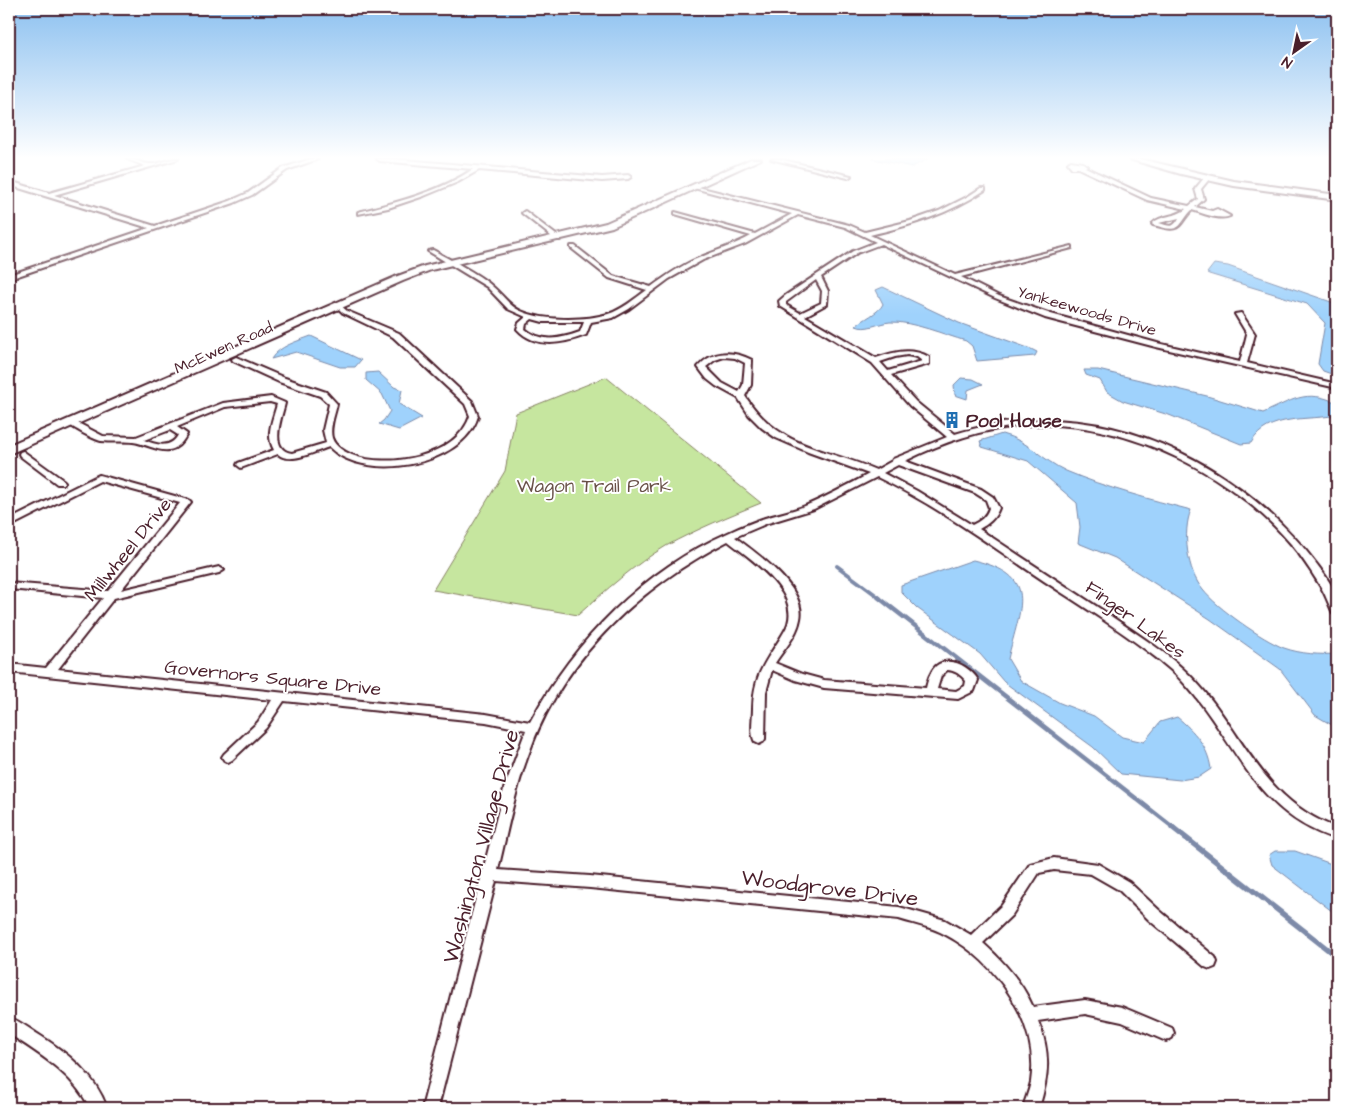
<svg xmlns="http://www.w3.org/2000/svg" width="1346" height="1117" viewBox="0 0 1346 1117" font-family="'Architects Daughter',sans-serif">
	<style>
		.green { fill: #c6e69f; stroke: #888265 }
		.water { fill: #9fd2fc; stroke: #7d8aa8 }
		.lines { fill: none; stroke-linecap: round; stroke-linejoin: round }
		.stream-far2 { stroke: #7d8aa8; stroke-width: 4 }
		.stream-far1 { stroke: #7d8aa8; stroke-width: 4.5 }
		.stream { stroke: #7d8aa8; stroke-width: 5.5 }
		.street-casing { stroke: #4a1f2b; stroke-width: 4 }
		.secondary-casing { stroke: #4a1f2b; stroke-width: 4 }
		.street { fill: #fff; fill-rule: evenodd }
		.secondary { fill: #fff; fill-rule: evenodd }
		.labels { text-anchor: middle; stroke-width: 4; stroke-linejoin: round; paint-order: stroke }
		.far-street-label { font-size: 16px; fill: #4a1f2b; stroke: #fff }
		.poi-label { font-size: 19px; font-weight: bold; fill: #4a1f2b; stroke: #fff; text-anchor: start }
		.park-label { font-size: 19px; fill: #695148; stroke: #fff }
		.street-label { font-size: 19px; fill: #4a1f2b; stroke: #fff }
		.near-street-label { font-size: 22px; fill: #4a1f2b; stroke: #fff }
	</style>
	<rect width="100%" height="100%" fill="#fff"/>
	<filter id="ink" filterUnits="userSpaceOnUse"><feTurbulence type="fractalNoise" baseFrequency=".02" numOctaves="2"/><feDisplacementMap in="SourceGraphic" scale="10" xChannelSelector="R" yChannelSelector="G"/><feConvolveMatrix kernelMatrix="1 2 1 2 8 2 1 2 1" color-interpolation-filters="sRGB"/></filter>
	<g filter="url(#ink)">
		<!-- green -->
		<path class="green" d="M606,377L761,503C729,516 697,529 666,546C634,565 606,590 578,615L433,590L505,471L516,413Z"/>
		<!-- water -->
		<path class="water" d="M873,159H928L912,167Z
			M1214,264L1228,266L1337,304V376L1323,371L1318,364L1325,323L1307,304L1209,274L1207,273Z
			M883,287L959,323L1031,349L1037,352L1035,356L977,361L972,346L966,341C945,335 912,321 890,322C878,323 866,331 856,326C863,319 879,313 883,304L876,290Z
			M311,336L361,360L355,367H340L296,352L271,359C279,346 298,341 311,336Z
			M1084,370H1098L1207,396L1263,413C1291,401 1306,388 1337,403V415C1309,421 1268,413 1251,443L1241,444L1169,415L1123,401L1107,392L1100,380L1086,375Z
			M378,372L394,387L402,390L399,404L422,418L399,430L379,424L384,420L390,411L382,394L366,380V373Z
			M961,378L973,379L983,384L968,390L967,399L955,395L954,385Z
			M1002,434C1029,441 1042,460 1066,471C1106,488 1149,499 1191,510C1182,532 1187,571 1203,590C1217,608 1263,640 1284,648C1301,654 1320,655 1337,654V728L1315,715L1280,669L1210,619L1115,558L1078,543L1080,527L1077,503L1028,461L982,447L980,441Z
			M973,560C1041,576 1020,606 1008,659L1021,681L1060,703L1094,716L1122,737L1144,742L1160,722L1177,717C1194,731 1208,746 1211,769L1199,777L1180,780L1121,774L1093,747L1004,682L980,654L917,608L901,592V585Z
			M1275,851H1295L1337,866V915L1272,865L1269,855Z"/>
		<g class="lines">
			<!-- stream-far2 -->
			<path class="stream-far2" d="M837,566L880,598"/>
			<!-- stream-far1 -->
			<path class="stream-far1" d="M878,597L1174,828"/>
			<!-- stream -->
			<path class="stream" d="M1172,827L1331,952L1337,953"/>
			<!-- street casing -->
			<g class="street-casing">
				<path id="street" d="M127,159C135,159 142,164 150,164C159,165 168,158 178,159L54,195L155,226L230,201L248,193L283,168L311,159H318L287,170L252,195L234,203L9,279V275L149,228L9,185V181L49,193L145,166Z
					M377,159H393L602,177L628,175L631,177L628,179L602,181L479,170L458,182L424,196L388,208L358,214V212C395,203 442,191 473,169L380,161Z
					M771,159H779L851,176L848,178Z
					M1071,161L1083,163L1087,166L1085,167L1151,198L1189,206L1198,199L1195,189L1205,177H1209L1210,178L1201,189L1204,199L1195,207L1212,211L1217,209L1230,216C1220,221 1203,213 1192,210C1187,215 1185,219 1181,224C1175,233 1162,227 1153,225L1152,224C1161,214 1176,218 1186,209L1147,200L1078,168H1072L1068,163ZM1179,218C1173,229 1170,226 1159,223Z
					M694,186L849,225L865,232L910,221L939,211L967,197L981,188H985V190C949,214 912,225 870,235L955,275L1072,246V248L961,277L999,296L1051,314L1157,343L1240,362L1247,334L1235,314L1241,313L1255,334L1247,363L1337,384V388L1156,347L1045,318L995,298L881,244L857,253L821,277L828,291L827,304L805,316L876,358C894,352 911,347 929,357V364L891,375L916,402L955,434C982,426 1011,420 1040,420C1136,418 1230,468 1294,537C1306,550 1333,582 1337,598C1338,603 1337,609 1337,613H1333C1329,605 1326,596 1322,589C1315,577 1307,565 1299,554C1240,477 1129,420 1032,425C987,427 945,441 905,461L981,489L993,497L999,508C995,519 988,524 979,529C1020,556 1061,583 1102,610C1129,629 1158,646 1182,668C1242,722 1254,797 1337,828V839C1248,813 1233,727 1171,670C1134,638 1085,608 1044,581C990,545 936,505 877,477L814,509L768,523L735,537C756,553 807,588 800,619C797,636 784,649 775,663L802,674L824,680L926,688C928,680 930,672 936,666C950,655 970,667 978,680L974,691L958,699L824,688L795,680L772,670L766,692L765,739L763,742L759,744L755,742C750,734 753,718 753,708C754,672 767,661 784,632C807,596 752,560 728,541C643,585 567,654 532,745C516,785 508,828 498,870L590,876L899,907L945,920L971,935L1002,905L1030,864L1054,858L1098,864L1129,882L1159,910L1215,957L1217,962L1215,967L1210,969L1205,967L1149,920L1119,890L1091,874L1054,870L1039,873L1012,915L983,943C1003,961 1022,982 1033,1007L1085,1000L1122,1007L1172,1028L1174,1033L1172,1038L1166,1041L1122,1022L1085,1014L1038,1021C1051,1053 1049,1076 1039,1108H1023C1025,1100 1029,1091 1031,1082C1040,1023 997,962 946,935C932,927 915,924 899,919L590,888L496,881L438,1108H422L504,789L526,730L486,722L284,701L266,728L232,760L228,762L224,760L222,757L224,754L258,722L272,700L9,672V664L46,668L103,598L9,589V583L108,591L180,503L100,481L9,527V520L99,475L189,500L191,502L121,590L219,567L224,570L219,573L114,598L58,669L486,714L530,722C575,640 643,570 730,532C741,527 753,522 765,518C778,514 792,511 805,506C827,497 848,485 869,474L808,452L776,438L762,428L749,415L738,398L716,386L707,379L698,367C712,350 733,350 752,360L751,385L745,396C781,450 822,447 876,470L892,461L893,459L947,437L910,406L872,363L780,306L779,301L786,295L853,251L876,242L845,227L798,215L745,244L703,260L669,279L629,309L613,318L591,322L586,335C563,344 535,349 517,329L519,323L526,317L508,309L487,287L428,251L433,250C450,260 478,273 492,286C502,294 509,306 521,311C543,321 584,321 608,314C622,310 634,299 647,290L609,278L571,248V246H575L613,276L651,287C666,276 683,264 701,257C717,250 735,245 751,236L675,214V212L755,234L792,214L694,188ZM816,280L822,291L821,303L800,313L786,305V302ZM532,319L543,322H584L580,332C561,339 541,343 525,329L526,324ZM907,355L917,357L922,361L888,371L880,362L895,357ZM724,357L735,358L745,363L743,385L739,392L722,383L706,367L715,360ZM898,465L975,493L986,500L989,508C986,517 980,521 972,525L917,491L883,473ZM947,670C955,670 961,675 966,681L965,686L956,691L937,689L941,676Z
					M525,211L560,238V240H556L523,214L522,213Z
					M339,304L347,311L399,333L472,401L478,416C463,467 365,483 329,447C316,451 290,465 278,454L241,468L237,465L238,463L274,450C265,434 273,420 277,404L270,402L225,407L177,427L187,434C172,463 154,445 133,442C122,441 112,442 101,441C93,439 73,428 67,423L68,421H74L103,436L136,437L223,403L271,397L285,403C282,417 268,450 292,453L326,443L323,430L329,404L320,396L279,382L233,361L232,359L236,357L285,378L326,392L337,404C335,415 329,427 332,438C335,447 345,452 352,455C388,469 457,457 470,416L465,404L393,337L343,313L336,306ZM170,430L178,435C171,449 156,445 144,440Z
					M23,451L63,480L65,482L63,484H57L20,456L19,454L20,452Z
					M9,1017C19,1021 27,1027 36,1033C66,1052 95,1074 107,1108H90C73,1074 40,1054 9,1034Z"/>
			</g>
			<!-- secondary casing -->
			<g class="secondary-casing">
				<path id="secondary" d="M751,159H761L612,227L431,270L403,281L9,454V445L395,277L425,266L606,223Z
					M1129,159H1140L1234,181L1337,195V200L1234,186L1181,174Z"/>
			</g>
			<!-- street -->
			<use href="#street" class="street"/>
			<!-- secondary -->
			<use href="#secondary" class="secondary"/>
		</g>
	</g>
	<!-- sky -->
	<linearGradient id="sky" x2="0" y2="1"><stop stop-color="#8bc0f0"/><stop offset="0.5" stop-color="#fff"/><stop offset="1" stop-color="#fff" stop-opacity="0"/></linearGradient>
	<rect width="1346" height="315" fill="url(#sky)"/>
	<!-- icons -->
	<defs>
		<g id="building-bare" transform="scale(1.35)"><path d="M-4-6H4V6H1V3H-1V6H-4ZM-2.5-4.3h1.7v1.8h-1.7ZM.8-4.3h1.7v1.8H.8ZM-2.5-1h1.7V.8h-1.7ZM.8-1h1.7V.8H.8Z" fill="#1f6fb2" stroke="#fff" stroke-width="2.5" paint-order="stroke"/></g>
	</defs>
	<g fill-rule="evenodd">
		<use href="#building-bare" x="952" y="420"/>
	</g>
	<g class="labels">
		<!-- far-street labels -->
		<g class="far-street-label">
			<text transform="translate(1087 310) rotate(16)" y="6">Yankeewoods Drive</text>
			<text transform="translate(223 347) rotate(-24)" y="6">McEwen Road</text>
		</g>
		<!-- poi labels -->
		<g class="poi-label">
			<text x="966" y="427">Pool House</text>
		</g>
		<!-- park labels -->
		<g class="park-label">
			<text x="594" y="492">Wagon Trail Park</text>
		</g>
		<!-- street labels -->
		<g class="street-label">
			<text transform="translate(127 549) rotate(-51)" y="7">Millwheel Drive</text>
			<text transform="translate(1136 619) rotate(36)" y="7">Finger Lakes</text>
			<text transform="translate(273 677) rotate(6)" y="7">Governors Square Drive</text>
		</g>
		<!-- near-street labels -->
		<g class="near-street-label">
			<text transform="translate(480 846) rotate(-75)" y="8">Washington Village Drive</text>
			<text transform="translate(830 887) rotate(7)" y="8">Woodgrove Drive</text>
		</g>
	</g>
	<!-- margin -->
	<rect width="1346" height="1117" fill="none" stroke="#fff" stroke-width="30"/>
	<rect x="15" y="15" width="1316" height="1087" fill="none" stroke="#4a1f2b" stroke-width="2" filter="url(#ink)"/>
	<!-- north arrow -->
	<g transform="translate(1294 52) rotate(213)" stroke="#ffffff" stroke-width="4" paint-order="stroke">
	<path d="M0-4L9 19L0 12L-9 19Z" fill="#4a1f2b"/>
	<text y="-8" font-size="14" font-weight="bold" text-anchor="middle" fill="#4a1f2b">N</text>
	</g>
</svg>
